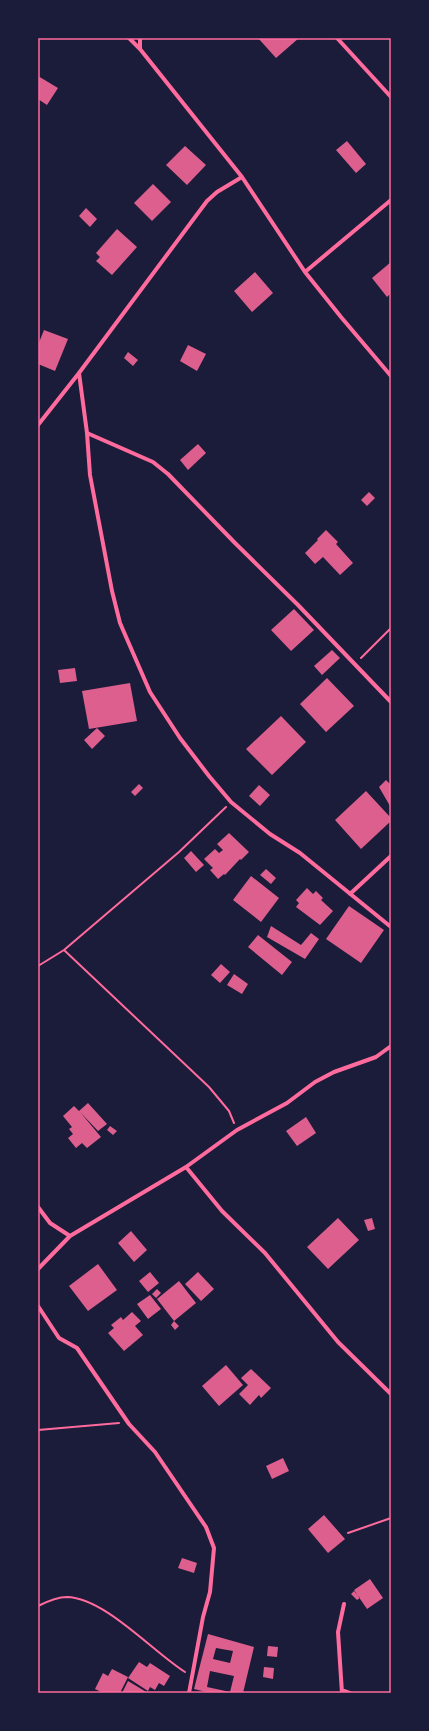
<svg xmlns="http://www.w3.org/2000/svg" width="429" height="1731" viewBox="0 0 429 1731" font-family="Lato,sans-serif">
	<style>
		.building { fill: #dd5f8e; fill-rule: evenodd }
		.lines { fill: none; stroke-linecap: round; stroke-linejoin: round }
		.path { stroke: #ff6b9d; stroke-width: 2 }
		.minor { stroke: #ff6b9d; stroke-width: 4 }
		.neatline { fill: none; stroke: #ff6b9d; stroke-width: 1.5 }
	</style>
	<rect width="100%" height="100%" fill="#1b1b3a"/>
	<!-- building -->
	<path class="building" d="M258,38H299L276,58Z
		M38,76L58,88L47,105L38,99Z
		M347,141L366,164L356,173L336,150Z
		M185,146L206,165L187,185L166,165Z
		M153,184L171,202L152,221L134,203Z
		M86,208L97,219L90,227L79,216Z
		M117,229L137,247L112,275L96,261L100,257L96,253Z
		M391,262V293L387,297L372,278Z
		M255,272L273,293L252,312L234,291Z
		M44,330L68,339L55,371L38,364V345Z
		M188,345L206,354L197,371L180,361Z
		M128,352L138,360L133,366L124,358Z
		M198,444L206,453L188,470L180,460Z
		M369,492L375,498L367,506L361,500Z
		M326,530L338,542L336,544L353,563L340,575L323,557L315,564L305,553L318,540L317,539Z
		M294,609L314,630L291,651L271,630Z
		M332,650L340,658L322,675L314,666Z
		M75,668L77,681L60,683L58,670Z
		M327,678L354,706L326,732L300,704Z
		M130,683L137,721L89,729L82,691Z
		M281,716L306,742L272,775L246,749Z
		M97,728L105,736L92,749L84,740Z
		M386,780L391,785L390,806L379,787Z
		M139,784L143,788L135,796L131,792Z
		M259,785L270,795L260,806L249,796Z
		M366,791L391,818V821L361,849L335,820Z
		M229,833L249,852L241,860L240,859L225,875L224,874L218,879L210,870L213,868L204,859L215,849L219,853L223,850L217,844Z
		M191,851L204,865L196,872L184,858Z
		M266,869L276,878L271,884L260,875Z
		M251,876L279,898L261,922L233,900Z
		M307,888L313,894L316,891L323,898L321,900L333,911L320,925L296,907L299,903L296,900Z
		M349,906L384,930L361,963L326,939Z
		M271,926L301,945L311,933L319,939L305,959L267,937Z
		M258,935L292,962L282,975L248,947Z
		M221,964L230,972L220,983L211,975Z
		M234,974L248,984L242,994L227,985Z
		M88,1103L107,1124L98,1131L80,1112L101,1137L87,1148L82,1143L76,1148L68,1138L73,1134L69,1129L72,1127L63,1116L74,1106L79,1111Z
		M306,1117L316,1133L297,1146L286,1131Z
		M110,1126L117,1131L113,1135L107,1130Z
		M338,1218L359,1240L328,1269L307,1247Z
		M372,1218L375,1229L368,1231L364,1220Z
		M131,1231L147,1250L134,1262L118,1243Z
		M98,1264L117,1290L88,1311L69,1286Z
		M150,1272L159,1283L148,1292L139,1281Z
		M198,1272L214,1289L201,1301L185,1284Z
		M179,1281L196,1303L174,1321L157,1299Z
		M157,1289L161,1293L156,1298L152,1294Z
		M150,1295L161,1309L148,1319L137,1304Z
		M132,1312L141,1321L135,1326L143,1335L124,1351L108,1333L114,1328L111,1325L121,1317L123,1320Z
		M174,1321L179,1326L175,1330L171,1325Z
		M226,1365L243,1385L219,1406L202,1386Z
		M251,1369L271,1388L261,1398L259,1395L250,1405L239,1394L248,1385L241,1378Z
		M283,1458L289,1471L272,1479L266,1466Z
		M324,1515L345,1539L328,1553L308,1529Z
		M182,1558L197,1563L194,1573L178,1568Z
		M370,1579L383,1598L367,1609L354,1590Z
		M354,1591L360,1598L357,1600L351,1594Z
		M208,1634L254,1647L243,1693H210L194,1689ZM216,1648L233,1651L230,1663L213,1659ZM210,1671L234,1676L230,1692L207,1687Z
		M268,1646L278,1647L277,1657L267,1656Z
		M139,1662L147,1667L150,1663L170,1676L164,1686L159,1683L155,1690L150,1687L148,1691L128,1678Z
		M264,1667L274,1668L273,1679L263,1677Z
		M112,1669L128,1677L120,1693H103L95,1689L103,1673L108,1676Z
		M128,1681L148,1693H122Z"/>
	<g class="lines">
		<!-- path -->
		<path class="path" d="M361,658L391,628
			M64,950L209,1087L229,1111L234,1123
			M38,966L64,950L179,852L226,807
			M38,1430L119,1423
			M348,1533L391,1518
			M38,1606C46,1602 58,1597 67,1597C105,1598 153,1652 185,1672"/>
		<!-- minor -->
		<path class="minor" d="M129,38L140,49L242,177L305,272L341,317L391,376
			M337,38L391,97
			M140,49V38
			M305,272L391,200
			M79,373L87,433L90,475L112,591L120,623L150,692L180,738L209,776L231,802L270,834L300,853L391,927
			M38,425L79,373L207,201L217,192L242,177
			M87,433L153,462L168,474L235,543L298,605L391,702
			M350,894L391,856
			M186,1167L222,1211L265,1253L338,1342L391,1394
			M38,1207L50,1223L70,1236
			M38,1269L70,1236L186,1167L237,1130L287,1103L315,1082L334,1072L376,1057L391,1046
			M38,1306L59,1338L77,1348L129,1424L155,1452L206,1527L214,1548L210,1592L203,1617L189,1693
			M342,1690L350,1693
			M342,1693L338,1632L344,1604"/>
	</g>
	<!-- border -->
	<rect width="429" height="1731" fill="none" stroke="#1b1b3a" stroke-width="78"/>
	<rect x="39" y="39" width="351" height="1653" class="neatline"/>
</svg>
